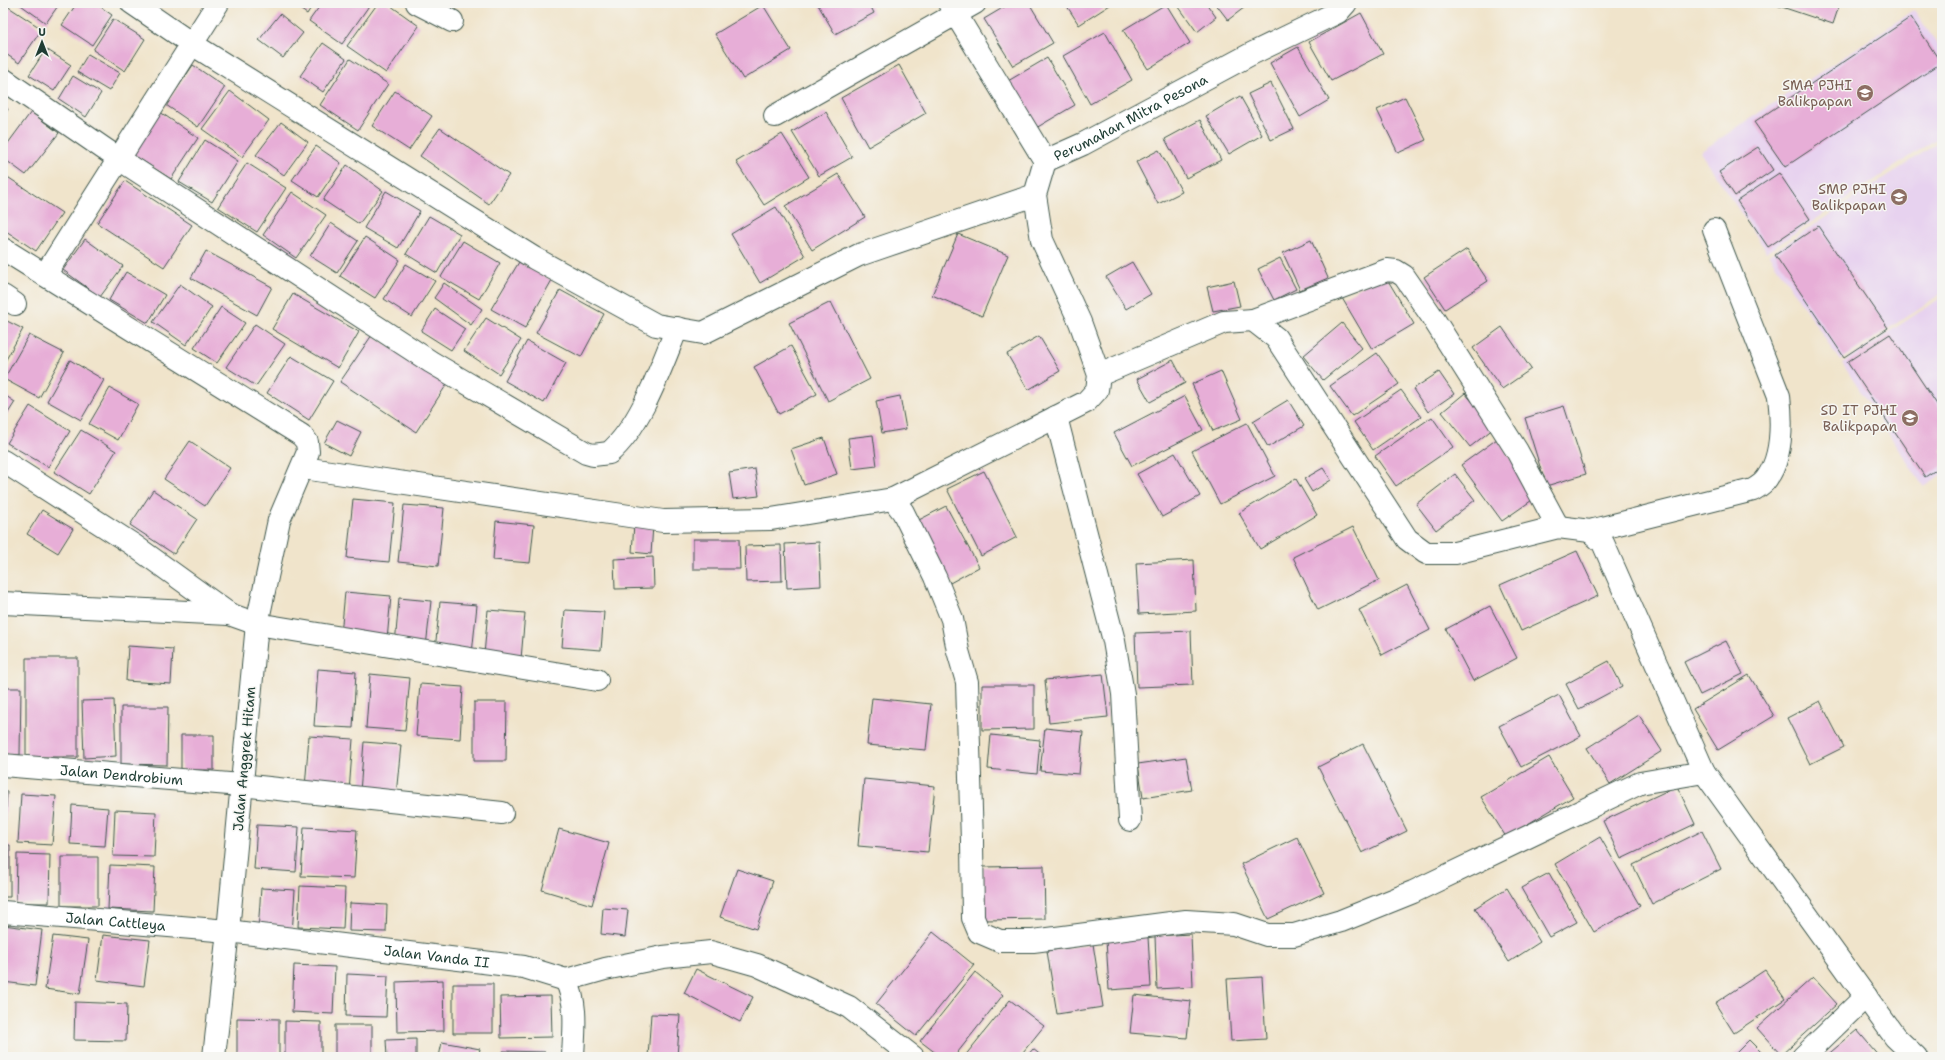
<svg xmlns="http://www.w3.org/2000/svg" width="1945" height="1060" viewBox="0 0 1945 1060" font-family="'Shantell Sans',sans-serif">
	<style>
		.built { fill: #e7d2ef }
		.building { fill: #e7aed7 }
		.lines { fill: none; stroke-linecap: round; stroke-linejoin: round }
		.minor-casing { stroke: #3e564b; stroke-width: 24 }
		.minor { stroke: #fff; stroke-width: 22 }
		.labels { text-anchor: middle; stroke-width: 3; stroke-linejoin: round; paint-order: stroke }
		.education-label { font-size: 14px; fill: #785e54; stroke: #f6f6f2; text-anchor: end }
		.street-label { font-size: 14px; fill: #1f3d34; stroke: #f6f6f2 }
	</style>
	<rect width="100%" height="100%" fill="#f6f6f2"/>
	<filter id="ink" filterUnits="userSpaceOnUse"><feTurbulence type="fractalNoise" baseFrequency=".025" numOctaves="2"/><feDisplacementMap in="SourceGraphic" scale="8" xChannelSelector="R" yChannelSelector="G"/><feConvolveMatrix kernelMatrix="1 2 1 2 8 2 1 2 1" color-interpolation-filters="sRGB"/></filter>
	<filter id="wash" filterUnits="userSpaceOnUse"><feTurbulence type="fractalNoise" baseFrequency=".012" numOctaves="4" result="noise"/><feDisplacementMap in="SourceGraphic" scale="16" xChannelSelector="R" yChannelSelector="G"/><feGaussianBlur stdDeviation="0.9" result="paint"/><feColorMatrix in="noise" values="0 0 0 0 0 0 0 0 0 0 0 0 0 0 0 0 0 1.4 0 .05"/><feComposite in="paint" operator="in"/></filter>
	<g filter="url(#wash)">
		<rect width="100%" height="100%" fill="#f0e4cb"/>
		<!-- built -->
		<path class="built" d="M1914,10L1942,51V135L1767,252L1700,152Z
			M1942,140V293L1840,361L1769,255Z
			M1942,297V474L1923,486L1842,363Z"/>
		<g id="blocks">
			<!-- building -->
			<path class="building" d="M18,3H60L46,23Z
				M77,3H95L112,15L92,45L62,25Z
				M291,3H314L307,14Z
				M322,3H371L342,44L309,21Z
				M378,3H387L419,26L386,73L347,46Z
				M817,3H869L874,13L835,34Z
				M1011,3H1029L1053,43L1013,66L984,19Z
				M1065,3H1109L1110,5L1079,25Z
				M1176,3H1206L1216,17L1197,32Z
				M1215,3H1248L1249,4L1228,20Z
				M1770,3H1840L1833,24Z
				M1166,4L1190,43L1148,69L1123,30Z
				M763,5L791,50L743,79L715,34Z
				M7,6L42,29L19,63L3,52V12Z
				M1361,13L1383,54L1331,81L1309,42Z
				M280,14L303,33L283,58L259,40Z
				M1911,17L1941,63L1785,167L1754,122Z
				M113,19L145,39L125,71L93,50Z
				M1105,32L1132,80L1090,104L1063,56Z
				M323,43L346,59L323,92L300,76Z
				M1298,47L1329,100L1300,117L1270,63Z
				M46,49L71,65L54,91L29,75Z
				M88,54L120,73L109,91L77,72Z
				M1047,58L1075,105L1036,128L1008,81Z
				M350,59L388,84L358,130L320,105Z
				M193,65L225,87L198,127L166,105Z
				M899,65L926,113L868,147L841,98Z
				M73,76L101,93L86,117L59,99Z
				M1271,83L1294,129L1271,140L1248,94Z
				M230,91L269,120L242,157L202,129Z
				M395,91L432,116L409,150L372,126Z
				M1240,96L1262,135L1229,154L1206,116Z
				M1405,97L1426,140L1398,153L1377,110Z
				M3,106L8,109L3,118Z
				M31,112L59,133L26,175L3,158V150Z
				M160,112L198,138L171,179L132,154Z
				M826,112L852,157L819,176L792,132Z
				M1200,120L1221,160L1186,178L1165,139Z
				M281,122L308,142L284,175L256,155Z
				M440,128L509,175L489,204L420,156Z
				M782,134L809,177L764,205L736,162Z
				M205,140L238,161L212,202L179,182Z
				M316,146L341,163L318,197L292,180Z
				M1758,147L1773,170L1735,196L1719,172Z
				M1159,150L1182,192L1158,204L1136,162Z
				M247,163L286,188L257,232L218,207Z
				M347,165L383,191L359,224L323,200Z
				M1779,173L1810,219L1768,247L1737,201Z
				M3,174L62,213L36,251L3,229Z
				M838,174L865,217L812,250L785,206Z
				M125,181L192,225L164,267L97,223Z
				M386,191L420,211L398,248L364,228Z
				M292,192L326,215L296,258L263,235Z
				M776,207L805,256L760,283L731,234Z
				M429,216L460,234L437,273L406,254Z
				M331,223L358,241L337,273L310,256Z
				M1818,226L1888,328L1844,357L1775,255Z
				M958,234L1008,255L982,316L932,295Z
				M365,237L400,260L375,298L340,276Z
				M85,239L123,266L100,297L63,270Z
				M1311,240L1328,278L1300,290L1283,253Z
				M463,241L500,263L479,299L441,277Z
				M1467,249L1488,281L1445,309L1424,277Z
				M206,251L272,287L257,315L191,278Z
				M1280,258L1296,289L1274,300L1258,269Z
				M519,262L552,280L525,328L491,309Z
				M1132,262L1151,294L1126,309L1106,277Z
				M406,264L435,281L412,317L384,299Z
				M126,272L165,295L148,323L109,300Z
				M1384,274L1414,324L1372,349L1342,298Z
				M1234,281L1240,306L1213,311L1207,287Z
				M444,283L482,309L471,325L434,298Z
				M180,284L212,307L186,345L153,322Z
				M560,290L604,314L581,357L536,333Z
				M293,294L359,332L338,368L272,329Z
				M831,302L870,379L828,401L789,323Z
				M221,307L245,323L217,363L194,348Z
				M435,309L465,329L451,350L421,331Z
				M486,318L521,340L499,374L464,351Z
				M3,319L23,329L3,365Z
				M1342,323L1362,348L1323,380L1303,356Z
				M255,324L285,344L256,386L226,367Z
				M1502,327L1531,369L1502,389L1473,348Z
				M1890,334L1942,412V466L1925,477L1847,362Z
				M29,335L64,353L39,398L4,379Z
				M372,335L447,384L416,432L340,382Z
				M1039,336L1060,371L1028,390L1007,354Z
				M527,341L566,363L544,403L505,381Z
				M791,346L817,394L779,414L754,367Z
				M1377,353L1399,384L1352,416L1330,386Z
				M291,356L333,381L309,420L267,393Z
				M70,360L104,380L81,420L47,401Z
				M1173,360L1185,383L1150,402L1137,379Z
				M1221,371L1242,419L1213,431L1192,384Z
				M1439,372L1454,394L1428,412L1413,389Z
				M110,388L138,404L118,440L89,424Z
				M1401,390L1421,417L1373,450L1354,422Z
				M1465,393L1494,428L1470,447L1442,412Z
				M3,394L15,402L3,421Z
				M900,396L906,429L882,433L876,401Z
				M1185,396L1203,430L1132,466L1114,433Z
				M1288,400L1304,426L1268,447L1253,421Z
				M30,406L70,431L48,467L7,443Z
				M1564,406L1586,474L1546,486L1525,418Z
				M1432,417L1453,447L1396,486L1375,456Z
				M337,420L361,432L349,456L324,443Z
				M1247,423L1275,476L1220,504L1192,451Z
				M81,430L116,451L89,494L54,472Z
				M873,435L877,466L852,469L848,438Z
				M824,438L837,474L804,485L791,449Z
				M1497,439L1538,496L1502,521L1461,465Z
				M190,441L230,468L205,506L164,479Z
				M1175,453L1200,496L1162,517L1137,474Z
				M1323,468L1331,480L1312,492L1304,479Z
				M755,469L759,496L733,499L729,473Z
				M984,471L1017,537L981,556L947,489Z
				M1455,474L1475,500L1436,530L1416,504Z
				M1296,479L1317,515L1260,549L1239,513Z
				M153,490L197,519L174,554L130,525Z
				M353,499L395,503L389,562L347,558Z
				M404,505L444,508L438,566L398,562Z
				M946,506L979,567L950,583L917,521Z
				M42,510L73,529L58,553L27,534Z
				M496,521L534,525L530,563L493,560Z
				M634,524L653,525L651,554L632,552Z
				M1353,527L1379,580L1318,610L1293,557Z
				M693,539H739L740,569H693Z
				M819,542L821,586L787,588L785,544Z
				M781,545L782,581L746,582L745,546Z
				M1577,551L1598,596L1521,631L1500,585Z
				M653,557L654,588L615,589L614,559Z
				M1194,560L1196,611L1139,614L1136,563Z
				M1407,585L1430,630L1382,655L1359,610Z
				M345,592L391,596L387,640L341,635Z
				M399,598L431,601L426,647L395,645Z
				M440,602L477,605L472,654L435,650Z
				M1490,606L1517,658L1473,681L1446,629Z
				M488,610L525,613L521,659L484,655Z
				M565,610L604,612L601,650L562,647Z
				M1191,631L1193,685L1137,687L1135,633Z
				M1726,641L1743,674L1700,695L1684,662Z
				M128,646L173,649L171,684L126,681Z
				M26,658H78V757H26Z
				M1609,661L1622,686L1579,709L1566,684Z
				M318,669L356,672L353,728L314,726Z
				M370,674L410,678L405,731L366,728Z
				M1103,674L1108,717L1049,723L1045,680Z
				M1749,675L1774,716L1718,750L1693,709Z
				M420,684L463,687L460,739L416,736Z
				M982,685H1034V729L982,730Z
				M3,688H21L20,755L3,754Z
				M1559,695L1581,736L1521,767L1499,726Z
				M872,698L931,704L926,750L867,745Z
				M114,700L116,756L84,758L82,701Z
				M1820,701L1844,747L1810,764L1787,718Z
				M474,702H507L506,761H474Z
				M121,707H168L167,765L121,764Z
				M1639,715L1662,751L1610,784L1587,748Z
				M1045,728L1083,732L1079,774L1040,771Z
				M181,735H214V770H181Z
				M991,735L1040,740L1037,774L988,769Z
				M309,736L353,739L349,792L305,788Z
				M364,742L401,745L396,795L360,792Z
				M1363,744L1407,831L1362,853L1318,767Z
				M1186,757L1192,790L1143,798L1138,764Z
				M1549,757L1573,797L1506,837L1481,797Z
				M864,779L935,786L928,852L858,846Z
				M1677,786L1695,824L1621,859L1603,821Z
				M3,792H7L4,838H3Z
				M21,794L56,796L52,845L18,843Z
				M72,805L108,808L105,846L70,844Z
				M115,810L156,812L154,857L113,856Z
				M257,825L299,827L296,872L254,869Z
				M304,827L357,830L354,878L301,876Z
				M559,829L609,843L592,905L542,890Z
				M1702,831L1721,869L1652,904L1633,865Z
				M1297,837L1324,893L1268,919L1241,864Z
				M1600,837L1640,906L1594,932L1555,864Z
				M3,845H10V897H3Z
				M17,854L50,855L49,903H16Z
				M61,857H98V906H61Z
				M110,865L155,867L153,911L108,909Z
				M1044,866L1045,919L984,920L983,867Z
				M737,869L773,881L756,929L720,917Z
				M1549,873L1577,922L1549,937L1521,888Z
				M300,886L345,888L343,929L298,927Z
				M261,888L295,890L292,934L258,931Z
				M1507,888L1540,942L1509,962L1475,908Z
				M350,903L387,905L386,932L349,931Z
				M603,908L628,910L625,937L601,934Z
				M3,925L42,930L35,986L3,982Z
				M933,932L974,965L916,1036L876,1004Z
				M1191,934L1193,987L1157,989L1155,936Z
				M103,935L150,940L144,986L97,980Z
				M53,936L88,940L80,994L45,989Z
				M1148,937L1151,987L1109,990L1106,940Z
				M1093,944L1103,1007L1057,1014L1047,951Z
				M294,965L335,967L333,1014L292,1012Z
				M696,969L753,997L740,1022L684,993Z
				M1765,970L1785,999L1734,1033L1715,1003Z
				M975,972L1003,995L954,1057H941L920,1041Z
				M347,974L388,976L386,1017L346,1016Z
				M1262,977L1266,1039L1231,1041L1227,979Z
				M1813,977L1837,1004L1781,1055L1757,1028Z
				M443,980L444,1031L397,1032L396,982Z
				M453,984H493V1033H453Z
				M1134,995L1191,1001L1187,1038L1130,1033Z
				M551,996L552,1037L501,1038L500,997Z
				M1010,1000L1044,1026L1019,1057H964Z
				M75,1002L127,1004L126,1041L74,1040Z
				M651,1014L680,1015L677,1057H648Z
				M237,1018L279,1019V1057H237Z
				M285,1021L321,1022V1057H285Z
				M335,1025H372V1057H335Z
				M1857,1030L1880,1057H1825Z
				M416,1039V1057H387L386,1040Z
				M1749,1040L1766,1057H1732Z
				M442,1042L480,1049L478,1057H439Z
				M1033,1049L1043,1057H1026Z
				M503,1051L545,1052V1057H503Z"/>
		</g>
	</g>
	<g filter="url(#ink)">
		<use href="#blocks" fill-opacity="0" stroke="#3e564b" stroke-width="1"/>
		<g class="lines">
			<!-- minor casing -->
			<g class="minor-casing">
				<g id="minor">
					<path d="M132,3L192,44L534,258L656,325L703,333L859,255L1035,195"/>
					<path d="M417,3L452,21"/>
					<path d="M949,3L1045,161"/>
					<path d="M3,79L119,159L431,362L586,453L593,455L609,453C641,426 661,367 677,328"/>
					<path d="M775,116L975,3"/>
					<path id="s1" d="M1045,161L1083,144L1251,54L1338,12L1346,3"/>
					<path d="M3,249L301,435L307,442L308,452L279,520L257,624L228,931L214,1057"/>
					<path d="M45,275L218,3"/>
					<path d="M3,296L15,304"/>
					<path d="M1253,320L1276,338L1407,539L1426,553H1455L1558,527L1590,531L1753,490C1758,487 1764,483 1767,478C1783,456 1782,422 1779,396L1714,230"/>
					<path d="M1099,375L1224,322L1253,320L1387,270L1396,271L1404,276L1431,315L1517,451L1558,527"/>
					<path d="M1056,417L1114,641L1123,694L1130,820"/>
					<path d="M3,461L132,544L229,614L257,624L597,680"/>
					<path d="M303,468L663,521L771,519L893,499L1086,402L1097,390L1099,375L1080,322L1042,240L1035,195L1045,161"/>
					<path d="M893,499L903,512L935,577L952,619L958,651L967,682L972,841L973,918L979,932L1000,941H1033L1186,921L1234,924L1267,935H1294L1341,921L1413,892L1640,783L1704,772L1895,1037L1916,1057"/>
					<path d="M1590,531L1603,543L1704,772"/>
					<path d="M3,603L229,614"/>
					<path id="s2" d="M3,765L241,785L502,813"/>
					<path id="s3" d="M3,912L228,931L524,967L566,980C578,1005 574,1030 573,1057"/>
					<path d="M566,980L605,969L663,957L711,952L757,965L849,1007L913,1057"/>
					<path d="M1803,1057L1866,996"/>
				</g>
			</g>
			<!-- minor -->
			<use href="#minor" class="minor"/>
		</g>
	</g>
	<!-- icons -->
	<defs>
		<g id="school-disc" transform="scale(0.9)"><circle r="9.5" fill="#8d6e63" stroke="#f6f6f2"/><path d="M0-5L7-2L0 1L-7-2ZM-4 1L0 2.5L4 1V4Q0 6-4 4Z" fill="#fff"/></g>
	</defs>
	<g fill-rule="evenodd">
		<use href="#school-disc" x="1865" y="93"/>
		<use href="#school-disc" x="1899" y="197"/>
		<use href="#school-disc" x="1910" y="418"/>
	</g>
	<g class="labels">
		<!-- education labels -->
		<g class="education-label">
			<text x="1852" y="90">SMA PJHI<tspan x="1852" dy="16">Balikpapan</tspan></text>
			<text x="1886" y="194">SMP PJHI<tspan x="1886" dy="16">Balikpapan</tspan></text>
			<text x="1897" y="415">SD IT PJHI<tspan x="1897" dy="16">Balikpapan</tspan></text>
		</g>
		<!-- street labels -->
		<g class="street-label">
			<text dy="5" stroke="none"><textPath href="#s1" startOffset="96">Perumahan Mitra Pesona</textPath></text>
			<text transform="translate(244 759) rotate(-85)" y="5">Jalan Anggrek Hitam</text>
			<text dy="5" stroke="none"><textPath href="#s2" startOffset="119">Jalan Dendrobium</textPath></text>
			<text dy="5" stroke="none"><textPath href="#s3" startOffset="113">Jalan Cattleya</textPath></text>
			<text dy="5" stroke="none"><textPath href="#s3" startOffset="436">Jalan Vanda II</textPath></text>
		</g>
	</g>
	<!-- margin -->
	<rect width="1945" height="1060" fill="none" stroke="#f6f6f2" stroke-width="16"/>
	<!-- north arrow -->
	<g transform="translate(42 42)" stroke="#f6f6f2" stroke-width="3" paint-order="stroke">
	<path d="M0-3L7 15L0 10L-7 15Z" fill="#1f3d34"/>
	<text y="-6" font-size="11" font-weight="bold" text-anchor="middle" fill="#1f3d34">U</text>
	</g>
</svg>
